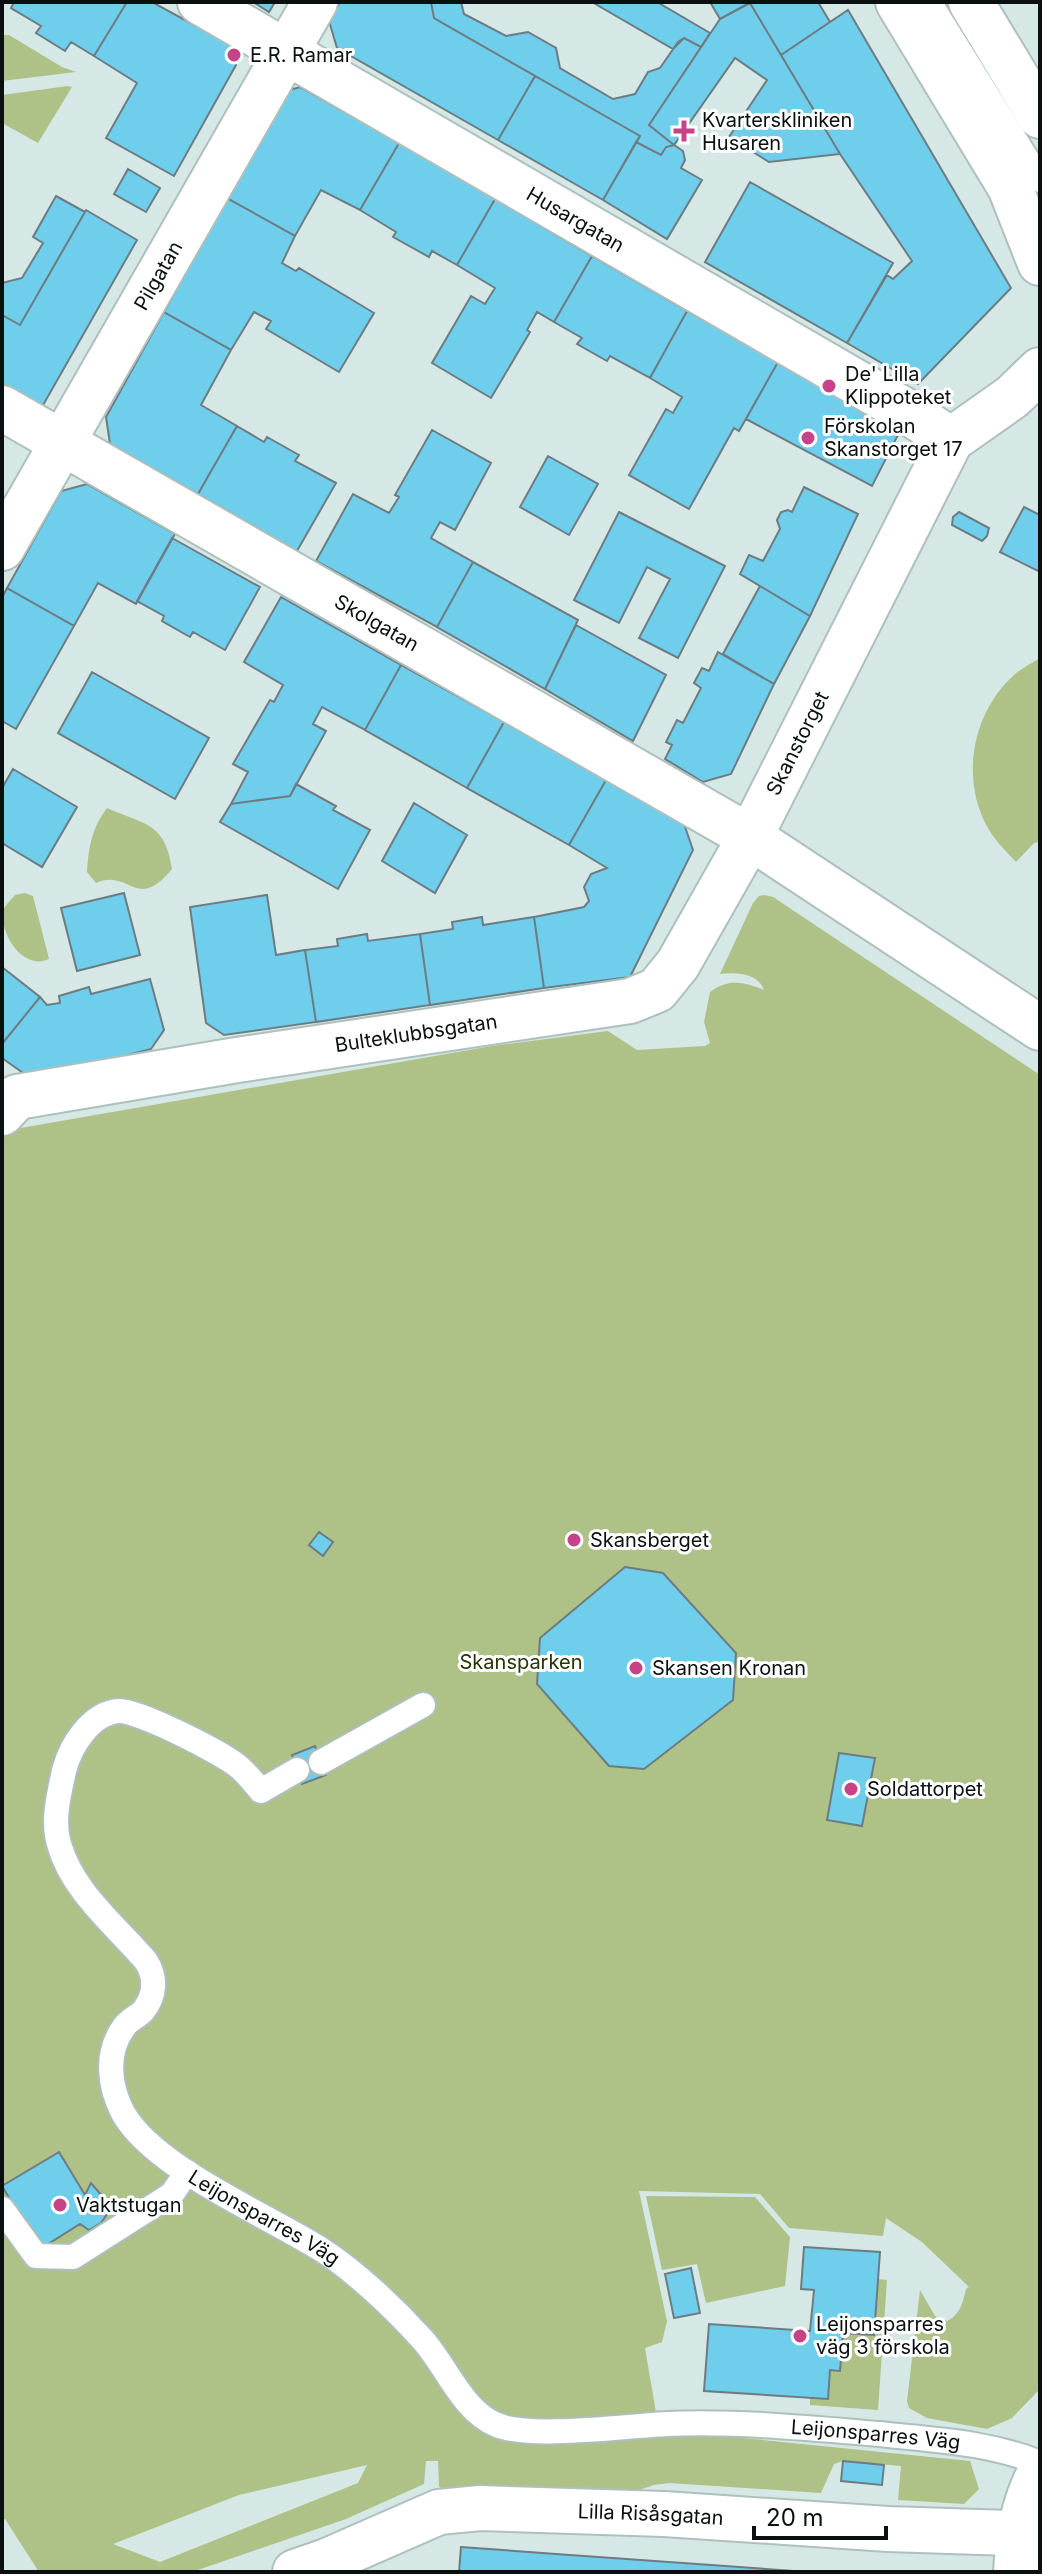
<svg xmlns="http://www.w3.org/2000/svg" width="1042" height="2574" viewBox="0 0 1042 2574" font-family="Inter,sans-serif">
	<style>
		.green { fill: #aec187; fill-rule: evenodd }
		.building { fill: #6fceeb; stroke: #6d7c82; stroke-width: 2 }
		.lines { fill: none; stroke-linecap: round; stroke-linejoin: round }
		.lane-casing { stroke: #aec0be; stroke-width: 28 }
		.street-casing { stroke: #aec0be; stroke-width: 48 }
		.secondary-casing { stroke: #aec0be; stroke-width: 48 }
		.lane { stroke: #fff; stroke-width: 24 }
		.street { stroke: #fff; stroke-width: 44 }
		.secondary { stroke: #fff; stroke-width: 44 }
		.poi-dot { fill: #c64389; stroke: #fff; stroke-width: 3 }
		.labels { text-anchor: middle; stroke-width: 6; stroke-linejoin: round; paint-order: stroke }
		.poi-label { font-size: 20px; fill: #09100f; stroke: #fff; text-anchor: start }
		.street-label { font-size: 20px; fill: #09100f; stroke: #fff }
		.park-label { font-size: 20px; fill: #273400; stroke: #fff }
	</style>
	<rect width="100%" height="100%" fill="#d5e8e6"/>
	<!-- green -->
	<path class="green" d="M2,35H9L62,67L76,72L2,81Z
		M68,86L72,87L38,143L2,123V95Z
		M1040,658V842L1034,843L1016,862C1006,851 995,841 988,828C960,779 972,713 1014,675C1022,668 1032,663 1040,658Z
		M107,808C145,825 165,822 172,869C136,913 130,868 96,883L87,872C88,849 92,827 107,808Z
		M25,893L33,896L49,959C24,971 0,936 3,911C5,905 11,900 15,895Z
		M764,895L773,897L1040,1075V2389L1012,2418L987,2429L927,2418L909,2408L907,2401L920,2290L935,2316L947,2321C960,2315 963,2302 966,2289L969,2287L922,2242L886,2218L883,2236L789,2228L760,2194L639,2191L667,2321L662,2342L645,2348L660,2436L714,2435L970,2461L979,2489L964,2504L898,2500L901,2466L843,2461L834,2464L821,2493L669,2483L654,2485L618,2497L443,2490L439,2486L438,2461H426L424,2484L346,2519L192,2572H39L5,2519H2V1137L9,1130L492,1046L608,1031L637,1050L705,1046L710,1043L704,1022L710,992C728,978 745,982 764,990C758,973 736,972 720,974L753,903L759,896ZM367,2465L358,2483L160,2562L113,2544L239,2495Z
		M646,2196L755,2197L790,2237L785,2286L706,2303L697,2264L662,2270Z
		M878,2279L887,2280L878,2410L810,2405V2398L830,2370L840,2371L843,2333L874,2335Z"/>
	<!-- building -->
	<path class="building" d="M14,2H127L94,56L71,42L65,51L36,33L41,26L11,8Z
		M127,2H152L231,45L236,65L174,176L106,138L137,83L94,56Z
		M253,2H275L269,12Z
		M340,2H431L434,18L535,76L498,140L337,48L329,21Z
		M431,2H461L464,14L506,36L528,32L556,48L560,68L613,99L635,94L648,72L660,68L678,42L684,38L701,47L649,125L674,145L666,147L661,155L636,142L640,136L434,18Z
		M592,2H657L710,33L701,47L684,38L673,49Z
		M710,2H751L720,19Z
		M818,2L830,22L781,55L750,3Z
		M750,3L781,55L840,154L769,162L729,137L767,80L735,58L674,145L649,125L720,19Z
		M848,10L1011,288L918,384L847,343L887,275L893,279L912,261L840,154L781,55Z
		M535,76L640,136L603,200L498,140Z
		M300,87L399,143L360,210L321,190L295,236L227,198L286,91Z
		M636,142L661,155L666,147L674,145L683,151L685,160L681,168L702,180L667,239L603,200Z
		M399,143L495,199L457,265L432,251L429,257L393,237L396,232L360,210Z
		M128,169L160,188L146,212L114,194Z
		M750,182L893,263L847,343L705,262Z
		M56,196L85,212L20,325L2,315V283L22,278L43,243L33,237Z
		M227,198L295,236L282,263L296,271L299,268L374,313L339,372L266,329L271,321L254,312L231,350L164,312Z
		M495,199L592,256L554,322L537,312L527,330L530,332L491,398L432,363L471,296L485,304L495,288L457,265Z
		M86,210L137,240L42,407L2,384V315L20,325Z
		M592,256L687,311L650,378L610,356L607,361L577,344L582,338L554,322Z
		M687,311L778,362L739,431L734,428L689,509L629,475L666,409L673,413L682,397L650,378Z
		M164,312L231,350L201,405L237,426L198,494L110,444L106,417Z
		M778,362L902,427L872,486L746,419Z
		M237,426L264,442L267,437L299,455L295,461L336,483L297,551L198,494Z
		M432,430L491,463L455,530L440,522L431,538L473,562L437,627L316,561L353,494L389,513L399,497L395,495Z
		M548,456L598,484L569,535L520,507Z
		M87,484L175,534L136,604L98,583L74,626L7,588L61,491Z
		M804,487L858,514L810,616L740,574L749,555L763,561L780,529L777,520L781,512L788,510L792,512Z
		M1024,507L1040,515V572L1000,552Z
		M619,512L725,566L678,658L639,638L670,579L647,567L619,623L574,600Z
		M959,512L989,528L987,536L982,541L952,525L953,517Z
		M172,538L260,587L225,650L193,632L190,637L162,621L164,616L137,601Z
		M473,562L578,620L545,689L437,627Z
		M760,586L810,616L774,684L723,654Z
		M7,588L74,626L16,729L2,721V598Z
		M281,597L401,665L365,730L322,707L313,724L326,731L290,796L231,804L248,772L233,764L270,700L274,702L283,685L244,662Z
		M576,625L666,675L633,741L545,689Z
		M718,652L774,684L731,774L703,782L665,759L672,745L666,742L677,720L683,723L701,688L694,683L702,668L709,671Z
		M401,665L504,722L467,788L365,730Z
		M92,672L209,738L175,799L58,733Z
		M504,722L606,780L569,845L467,788Z
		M13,769L77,807L42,867L2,843V788Z
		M606,780L684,824L693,850L630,977L544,988L534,917L584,907L589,901L584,887L591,874L607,868L569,845Z
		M296,784L336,806L333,810L370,830L338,889L220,822L231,804L290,796Z
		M414,803L467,835L435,893L382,861Z
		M124,893L140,955L77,971L61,908Z
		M267,895L276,955L305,950L316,1022L224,1035L206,1023L190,907Z
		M482,917L483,925L534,917L544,988L430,1005L420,934L453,929L452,922Z
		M367,934L368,941L420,934L430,1005L316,1022L305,950L338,946L337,939Z
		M2,967L40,997L2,1044Z
		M150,979L164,1030L151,1049L33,1080L2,1058V1044L40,997L47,1005L60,1003L59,996L89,987L91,994Z
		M319,1532L333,1542L323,1556L309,1545Z
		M625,1567L663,1573L736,1653L733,1700L644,1769L609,1766L537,1684L540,1638Z
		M315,1746L326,1775L302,1784L292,1755Z
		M839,1753L875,1758L862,1826L827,1820Z
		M59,2152L85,2195L91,2183L103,2197L107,2214L101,2223L89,2230L80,2224L40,2249L2,2186Z
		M804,2247L880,2252L874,2335L843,2333L840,2371L830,2370L828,2399L704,2391L709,2324L810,2331L814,2290L801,2289Z
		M691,2268L700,2313L674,2318L665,2274Z
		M843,2461L884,2465L882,2485L841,2481Z
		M461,2547L570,2555L808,2572H459Z"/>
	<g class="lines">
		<!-- lane casing -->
		<g class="lane-casing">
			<g id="lane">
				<path d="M929,2L1040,180"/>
				<path d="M321,1762L423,1705"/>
				<path id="s1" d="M297,1770L261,1791C254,1783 248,1775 240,1768C225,1754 138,1710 119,1711C90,1713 70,1747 64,1771C59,1794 52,1821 59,1844C72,1891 115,1925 146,1961C156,1977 156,1995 143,2011C137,2017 129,2020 124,2027C105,2053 109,2086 123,2113C154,2168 267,2215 322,2250C356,2272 394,2308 422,2339C446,2365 462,2411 497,2425C531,2439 626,2426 667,2424C737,2421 809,2428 879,2434C935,2440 988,2442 1040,2463"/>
				<path d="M2,2209L36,2256L73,2257L172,2194L187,2172"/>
			</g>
		</g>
		<!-- street casing -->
		<g class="street-casing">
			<g id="street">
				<path id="s2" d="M200,2L916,417L951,440"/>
				<path id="s3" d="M2,408L750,837L1040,1028"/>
				<path id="s4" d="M2,548L315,2"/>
				<path id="s5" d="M2,1113L17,1097L237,1060L630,1001L657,990L678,964L750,837L951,440L1012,397L1040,370"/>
				<path id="s6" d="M295,2572L327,2561L439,2512L480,2508L664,2514L888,2529L1040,2534"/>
				<path d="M1016,2572C1018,2536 1023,2504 1040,2472"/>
			</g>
		</g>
		<!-- secondary casing -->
		<g class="secondary-casing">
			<path id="secondary" d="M898,2L1010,187L1040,263
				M971,2L1040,116"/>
		</g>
		<!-- lane -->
		<use href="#lane" class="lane"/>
		<!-- street -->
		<use href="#street" class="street"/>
		<!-- secondary -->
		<use href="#secondary" class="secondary"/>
	</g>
	<!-- markers -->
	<g class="poi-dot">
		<circle cx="234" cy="55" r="8"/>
		<path d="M680 119h8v8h8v8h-8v8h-8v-8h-8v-8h8z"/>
		<circle cx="829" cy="386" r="8"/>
		<circle cx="808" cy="438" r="8"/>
		<circle cx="574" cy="1540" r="8"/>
		<circle cx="636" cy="1668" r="8"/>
		<circle cx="851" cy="1789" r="8"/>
		<circle cx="60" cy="2205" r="8"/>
		<circle cx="800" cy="2336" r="8"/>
	</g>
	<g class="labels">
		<!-- poi labels -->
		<g class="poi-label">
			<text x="250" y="62">E.R. Ramar</text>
			<text x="702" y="127">Kvarterskliniken<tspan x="702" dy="23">Husaren</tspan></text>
			<text x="845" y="381">De' Lilla<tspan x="845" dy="23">Klippoteket</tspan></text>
			<text x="824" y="433">Förskolan<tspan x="824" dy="23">Skanstorget 17</tspan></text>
			<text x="590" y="1547">Skansberget</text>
			<text x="652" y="1675">Skansen Kronan</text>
			<text x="867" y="1796">Soldattorpet</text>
			<text x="76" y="2212">Vaktstugan</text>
			<text x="816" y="2331">Leijonsparres<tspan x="816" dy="23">väg 3 förskola</tspan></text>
		</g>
		<!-- street labels -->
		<g class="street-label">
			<text dy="7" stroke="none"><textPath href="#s2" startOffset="434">Husargatan</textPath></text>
			<text dy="7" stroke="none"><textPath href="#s4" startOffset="314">Pilgatan</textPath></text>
			<text dy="7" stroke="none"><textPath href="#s3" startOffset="432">Skolgatan</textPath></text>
			<text dy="7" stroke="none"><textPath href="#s5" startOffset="956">Skanstorget</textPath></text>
			<text dy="7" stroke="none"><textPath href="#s5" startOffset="426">Bulteklubbsgatan</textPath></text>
			<text dy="7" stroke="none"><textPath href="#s1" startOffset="862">Leijonsparres Väg</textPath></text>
			<text dy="7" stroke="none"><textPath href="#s1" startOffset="1558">Leijonsparres Väg</textPath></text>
			<text dy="7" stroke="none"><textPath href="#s6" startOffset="368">Lilla Risåsgatan</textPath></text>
		</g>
		<!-- park labels -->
		<g class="park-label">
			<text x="521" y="1669">Skansparken</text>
		</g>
	</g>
	<!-- border -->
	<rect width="1042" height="2574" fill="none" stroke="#09100f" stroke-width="8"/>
	<!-- scale -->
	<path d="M754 2526v12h132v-12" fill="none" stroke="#09100f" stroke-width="4"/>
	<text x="766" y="2526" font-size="24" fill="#09100f" stroke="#ffffff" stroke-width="6" paint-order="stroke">20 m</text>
</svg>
